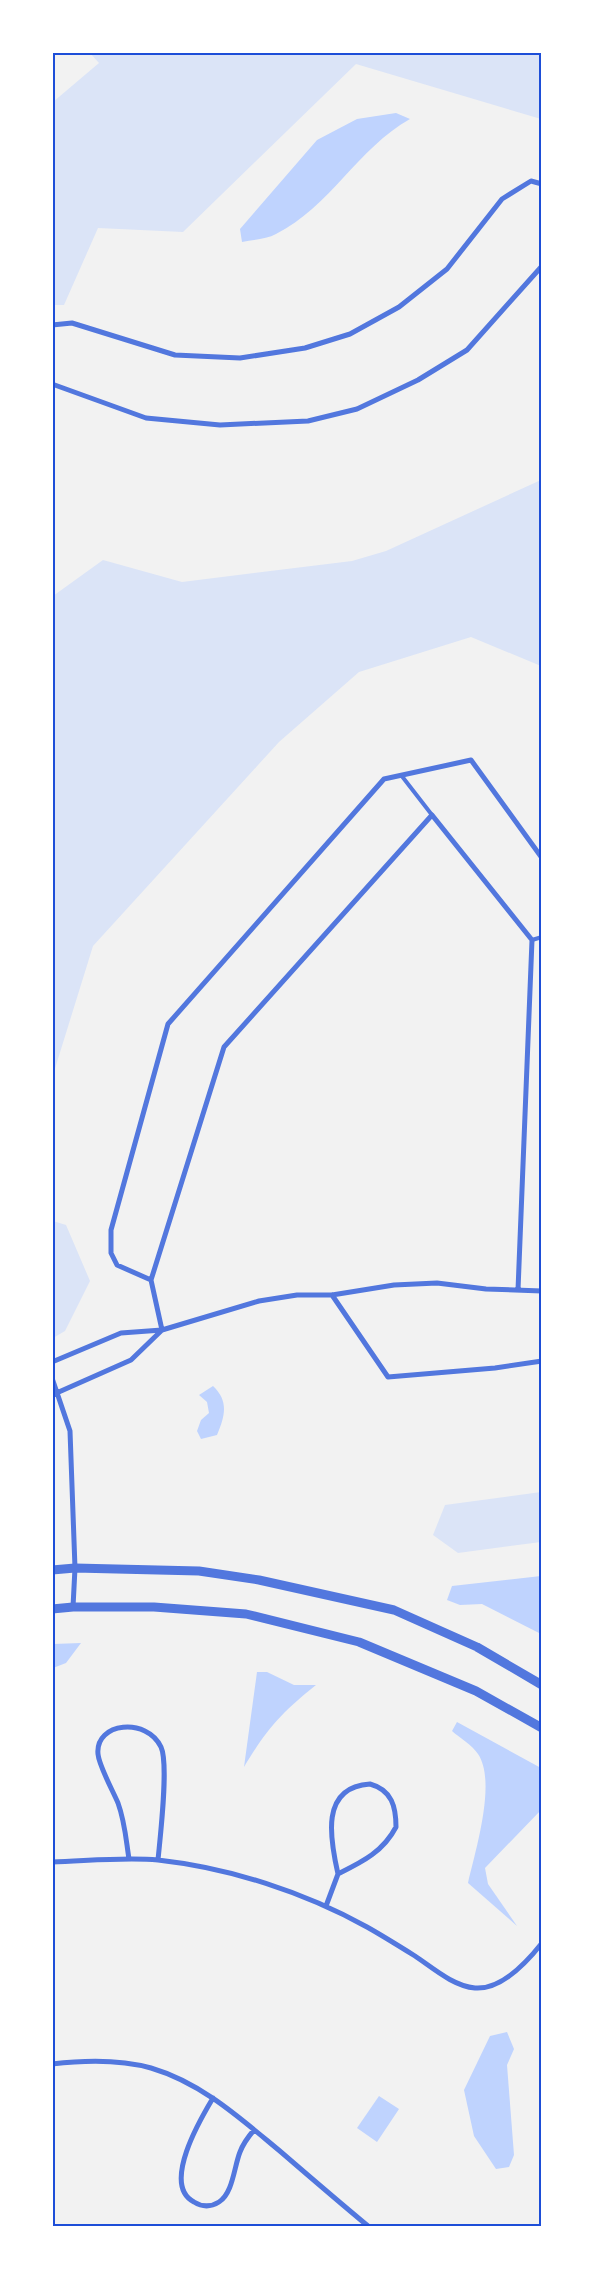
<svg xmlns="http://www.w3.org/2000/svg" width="594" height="2279" viewBox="0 0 594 2279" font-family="Karla,sans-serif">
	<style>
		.green { fill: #dbe4f7 }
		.water { fill: #bfd3fe }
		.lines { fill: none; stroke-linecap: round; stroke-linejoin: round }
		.service { stroke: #5277de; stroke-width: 4 }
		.minor { stroke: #5277de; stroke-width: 5 }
		.tertiary { stroke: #5277de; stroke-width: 9 }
		.neatline { fill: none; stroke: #1d4ed8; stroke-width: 2 }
	</style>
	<rect width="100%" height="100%" fill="#f2f2f2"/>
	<!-- green -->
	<path class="green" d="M90,53H541V119L356,64L183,232L98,228L64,305H53V102L99,63Z
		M541,480V666L471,637L359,672L279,742L93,946L53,1075V596L103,560L182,582L352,561L386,551Z
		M53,1221L66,1225L90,1281L65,1331L53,1338Z
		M541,1492V1542L458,1553L433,1535L445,1505Z"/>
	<!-- water -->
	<path class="water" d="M396,113L410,119C358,148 330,207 276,234C267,239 253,240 242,242L240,229L317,140L357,119Z
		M213,1386C229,1401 225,1416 217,1435L201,1439L197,1431L201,1420L209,1413L207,1402L199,1395Z
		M541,1576V1634L482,1604L460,1605L447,1600L452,1586Z
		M81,1643L66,1663L53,1668V1644Z
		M257,1672H267L294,1685H316C282,1712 266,1730 244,1767Z
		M457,1722L541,1768V1810L485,1868L488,1884L517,1926L468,1883C475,1852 497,1782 478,1754C472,1745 460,1738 452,1731Z
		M507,2032L514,2049L507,2065L514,2155L509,2167L496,2169L474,2136L464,2090L490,2036Z
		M379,2096L399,2109L377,2142L357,2128Z"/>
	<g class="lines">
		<!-- service -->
		<path class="service" d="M401,775L432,815
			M532,940L542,937"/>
		<!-- minor -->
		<path class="minor" d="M52,325L72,323L175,355L240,358L305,348L350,334L399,307L447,269L502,199L531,181L542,184
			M52,384L146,418L220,425L308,421L357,409L418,380L467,350L542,266
			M151,1280L117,1265L111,1253V1230L168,1024L384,779L471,760L542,858
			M332,1295L388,1377L495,1368L542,1361
			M162,1330L151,1280L224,1047L432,815L532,940L518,1290
			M52,1362L121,1333L162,1330L259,1301L297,1295H332L394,1285L437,1283L486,1289L542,1291
			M52,1378L70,1431L75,1568L73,1607
			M52,1395L131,1360L162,1330
			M370,1784C392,1790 396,1807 396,1827C383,1852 362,1862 338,1874C330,1839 320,1787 370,1784Z
			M129,1859C126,1840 125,1822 118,1803C113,1791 99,1766 98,1754C95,1722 147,1717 161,1747C169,1764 160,1838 158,1860
			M52,1862C87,1861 124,1857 158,1860C230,1868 304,1892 367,1927C383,1936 399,1946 415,1956C433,1968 453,1986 475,1988C501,1990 527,1962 542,1943
			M326,1906L338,1874
			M52,2064C85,2060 119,2059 151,2068C202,2083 241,2119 281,2152C310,2177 339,2202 368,2226
			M213,2098C201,2118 161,2185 194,2202C202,2207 211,2207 219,2202C233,2193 234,2167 240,2152C243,2144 248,2137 254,2130"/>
		<!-- tertiary -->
		<path class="tertiary" d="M52,1570L75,1568L199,1571L259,1580L394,1610L477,1647L542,1685
			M52,1609L73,1607H154L246,1614L359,1642L476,1691L542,1728"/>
	</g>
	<!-- border -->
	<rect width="594" height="2279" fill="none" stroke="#ffffff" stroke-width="108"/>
	<rect x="54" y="54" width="486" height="2171" class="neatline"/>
</svg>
